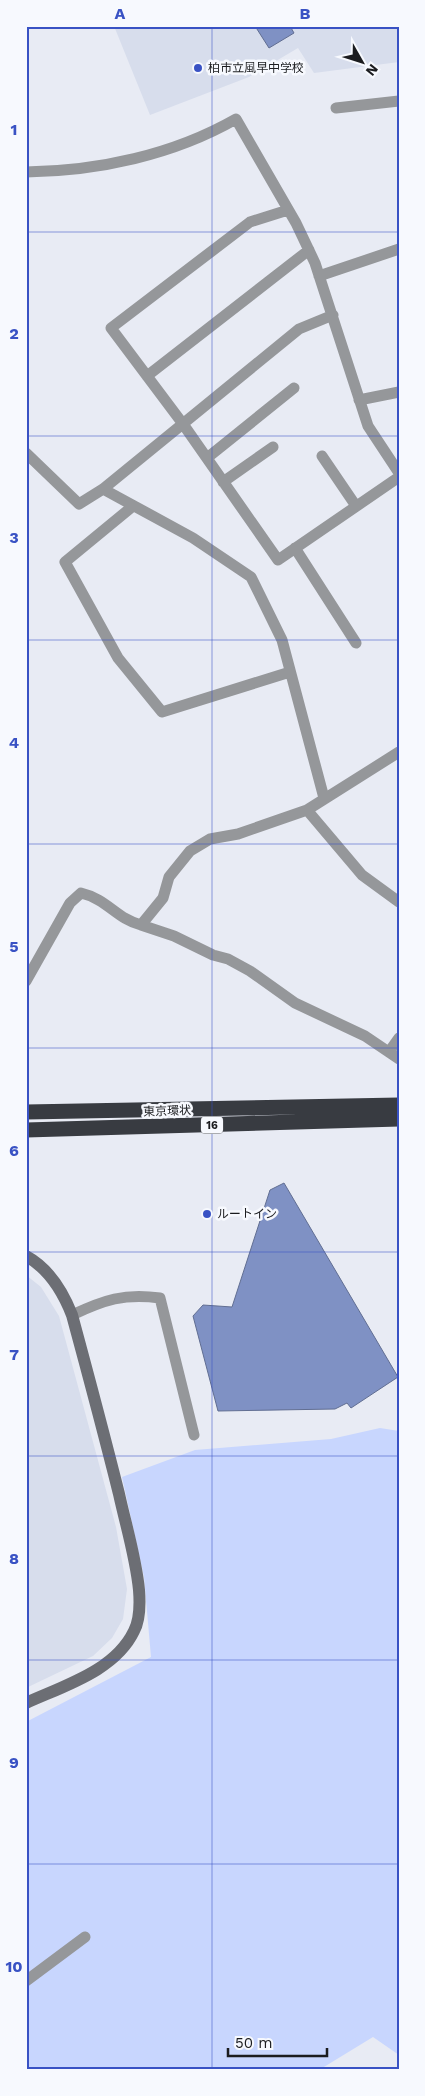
<svg xmlns="http://www.w3.org/2000/svg" width="425" height="2096" viewBox="0 0 425 2096" font-family="'Work Sans','Noto Sans JP',sans-serif">
	<style>
		.built { fill: #d7ddec }
		.green { fill: #c8d6fe }
		.water { fill: #7f91c4; stroke: #616e92 }
		.lines { fill: none; stroke-linecap: round; stroke-linejoin: round }
		.street { stroke: #95979a; stroke-width: 11 }
		.secondary { stroke: #6c6e74; stroke-width: 12 }
		.highway { stroke: #383b41; stroke-width: 15 }
		.grid { fill: none; stroke: #3952c4; stroke-width: 1; stroke-opacity: 0.55 }
		.poi-dot { fill: #3952c4; stroke: #f7f9fe; stroke-width: 2 }
		.labels { text-anchor: middle; stroke-width: 5; stroke-linejoin: round; paint-order: stroke }
		.shield { fill: #f7f9fe; stroke: #5d5e62; stroke-width: 1 }
		.shield-label { font-size: 11px; font-weight: bold; fill: #1b1c1f }
		.poi-label { font-size: 12px; fill: #1b1c1f; stroke: #f7f9fe; text-anchor: start }
		.street-label { font-size: 12px; fill: #1b1c1f; stroke: #f7f9fe }
		.neatline { fill: none; stroke: #3952c4; stroke-width: 2 }
		.grid-label { font-size: 16px; text-anchor: middle; font-weight: bold; fill: #3952c4 }
	</style>
	<rect width="100%" height="100%" fill="#e8ebf4"/>
	<!-- built -->
	<path class="built" d="M114,26H399V62L314,73L298,48L249,77L150,115Z
		M26,1275L41,1287L59,1316L116,1527L127,1589L123,1619L112,1638L93,1656L26,1688Z"/>
	<!-- green -->
	<path class="green" d="M380,1428L399,1431V2055L373,2037L319,2070H26V1722L151,1657L144,1577L122,1477L195,1450L331,1439Z"/>
	<!-- water -->
	<path class="water" d="M255,26H290L294,33L269,48Z
		M284,1183L398,1377L351,1408L347,1403L335,1409L218,1411L193,1316L203,1305L232,1307L270,1190Z"/>
	<g class="lines">
		<!-- street -->
		<path class="street" d="M336,108L399,101
			M26,172C98,171 173,155 236,119L296,223L315,263L368,426L399,473
			M288,210L250,222L111,328L183,424L278,560L399,477
			M319,276L399,249
			M147,376L309,250
			M359,400L399,392
			M26,453L79,504L103,489L299,329L333,315
			M322,456L356,506
			M207,458L294,388
			M223,482L273,447
			M103,489L193,538L251,577L282,640L324,798
			M133,506L65,562L118,658L162,712L290,672
			M295,548L356,643
			M307,810L362,875L399,902
			M141,925L174,936L213,955L228,959L250,971L295,1003L365,1036L399,1059
			M26,981L70,903L81,893C107,899 117,919 141,925L163,898L169,877L190,851L210,839L238,834L307,810L399,752
			M389,1052L399,1038
			M72,1315C104,1300 124,1293 160,1298L194,1435
			M26,1981L85,1937"/>
		<!-- secondary -->
		<path class="secondary" d="M26,1256C48,1268 63,1292 72,1315C88,1374 104,1434 119,1494C126,1526 136,1558 139,1590C140,1603 140,1620 134,1631C115,1671 63,1686 26,1703"/>
		<!-- highway -->
		<path class="highway" d="M26,1112L399,1105
			M26,1130L399,1119"/>
	</g>
	<!-- grid -->
	<path class="grid" d="M212,26V2070M26,232H399M26,436H399M26,640H399M26,844H399M26,1048H399M26,1252H399M26,1456H399M26,1660H399M26,1864H399"/>
	<!-- markers -->
	<g class="poi-dot">
		<circle cx="198" cy="68" r="5"/>
		<circle cx="207" cy="1214" r="5"/>
	</g>
	<g class="labels">
		<!-- shield labels -->
		<rect class="shield" x="201" y="1116.5" width="22" height="17" rx="4"/>
		<g class="shield-label">
			<text x="212" y="1129">16</text>
		</g>
		<!-- poi labels -->
		<g class="poi-label">
			<text x="208" y="72">柏市立風早中学校</text>
			<text x="217" y="1218">ルートイン</text>
		</g>
		<!-- street labels -->
		<g class="street-label">
			<text transform="translate(167 1111) rotate(-2)" y="4">東京環状</text>
		</g>
	</g>
	<!-- border -->
	<rect width="425" height="2096" fill="none" stroke="#f7f9fe" stroke-width="55"/>
	<!-- north arrow -->
	<g transform="translate(362 62) rotate(129)" stroke="#f7f9fe" stroke-width="4" paint-order="stroke">
	<path d="M0-4L9 19L0 12L-9 19Z" fill="#1b1c1f"/>
	<text y="-8" font-size="14" font-weight="bold" text-anchor="middle" fill="#1b1c1f">N</text>
	</g>
	<!-- scale -->
	<path d="M228 2048v8h99v-8" fill="none" stroke="#1b1c1f" stroke-width="2.5"/>
	<text x="235" y="2048" font-size="15" fill="#1b1c1f" stroke="#f7f9fe" stroke-width="4" paint-order="stroke">50 m</text>
	<rect x="28" y="28" width="370" height="2040" class="neatline"/>
	<g class="grid-label">
		<text x="120" y="19">A</text>
		<text x="305" y="19">B</text>
		<text x="14" y="135">1</text>
		<text x="14" y="339">2</text>
		<text x="14" y="543">3</text>
		<text x="14" y="748">4</text>
		<text x="14" y="952">5</text>
		<text x="14" y="1156">6</text>
		<text x="14" y="1360">7</text>
		<text x="14" y="1564">8</text>
		<text x="14" y="1768">9</text>
		<text x="14" y="1972">10</text>
	</g>
</svg>
